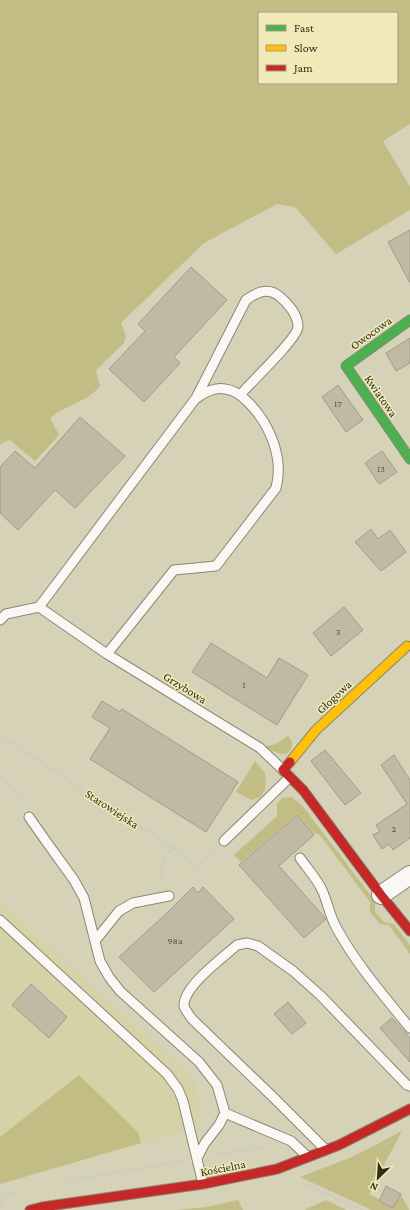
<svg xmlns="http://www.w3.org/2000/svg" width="410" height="1210" viewBox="0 0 410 1210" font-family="'Crimson Pro',serif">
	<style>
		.built { fill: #d6d2a7 }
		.green { fill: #c2bd84; fill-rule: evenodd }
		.building { fill: #c0baa5; stroke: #a19c88 }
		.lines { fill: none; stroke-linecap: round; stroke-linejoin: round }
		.lane-casing { stroke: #8a8874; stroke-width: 11 }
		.street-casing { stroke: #8a8874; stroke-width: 20 }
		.fast-casing { stroke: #8a8874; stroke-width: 11 }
		.slow-casing { stroke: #8a8874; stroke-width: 11 }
		.jam-casing { stroke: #8a8874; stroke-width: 11 }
		.path { stroke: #cbcac2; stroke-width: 2.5; stroke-dasharray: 2 2; stroke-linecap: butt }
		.lane { stroke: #f9f8f4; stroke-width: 9 }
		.street { stroke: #f9f8f4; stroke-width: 18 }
		.fast { stroke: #4caf50; stroke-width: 9 }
		.slow { stroke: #ffc107; stroke-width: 9 }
		.jam { stroke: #c62828; stroke-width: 9 }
		.labels { text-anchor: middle; stroke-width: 3; stroke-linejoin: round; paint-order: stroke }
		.number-label { font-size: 10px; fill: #575440 }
		.street-label { font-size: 12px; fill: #302e1b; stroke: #efeab8 }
	</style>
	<rect width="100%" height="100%" fill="#d5d2b8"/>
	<!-- built -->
	<path class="built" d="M0,902L195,1080L201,1126L0,1185Z"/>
	<!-- green -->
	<path class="green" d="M0,0H410V124L383,141L410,187V210L336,254L295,207L277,204L204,243L121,323L126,336L124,343L96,370L100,386C87,402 66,405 50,418L59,435L35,461L10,440L4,442L0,445ZM259,13H397V83H259Z
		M287,736H288C294,742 293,746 288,753L282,754L264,748L266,746C275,745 281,742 287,736Z
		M255,761L265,773L266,780L265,790L260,797L251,800L236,792Z
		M291,797L301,804L375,901V912L384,922L394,924L410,945V954L389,925L380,924L370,912V902L320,835L314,833L297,814L241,862L234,855L277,816V804L282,798Z
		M79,1075L138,1132L141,1143L0,1184V1137Z
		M402,1131L378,1176L375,1175L372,1183L375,1184L369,1194L379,1199V1202L393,1208L401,1195L409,1210H372L300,1177L352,1157Z
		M238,1200L243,1210H176L206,1207Z
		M326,1200L347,1210H304Z"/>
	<!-- building -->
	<path class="building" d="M410,230V283L388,242Z
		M191,267L227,300L174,357L180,363L144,402L109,369L145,331L138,324Z
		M410,338V363L396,371L386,353Z
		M338,385L363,420L346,432L322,397Z
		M80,417L125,456L75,508L55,490L18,530L0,513V467L15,451L35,468Z
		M382,451L397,472L379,484L365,463Z
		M371,529L378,539L390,530L406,552L381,571L355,542Z
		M344,607L363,630L331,656L313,633Z
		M211,643L267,678L279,658L308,675L277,725L192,672Z
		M102,701L120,712L122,709L238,782L206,832L90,759L110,728L92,717Z
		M325,750L361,793L345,805L311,761Z
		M394,755L410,780V838L393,850L389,844L382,849L373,835L380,831L376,825L407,804L381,765Z
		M297,815L314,835L279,866L326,919L304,938L239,865Z
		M193,887L198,893L203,887L234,919L154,992L119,957L168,912Z
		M31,984L67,1017L49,1038L12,1005Z
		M288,1002L306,1023L292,1034L274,1014Z
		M392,1018L410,1038V1062L380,1028Z
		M386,1186L401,1194L393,1208L379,1201Z"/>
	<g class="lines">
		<!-- lane casing -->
		<g class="lane-casing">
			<path id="lane" d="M197,398C205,392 215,387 225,389C235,390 242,396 248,402C270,424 284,458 276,488L216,566L174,570L107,654L260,748L283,770
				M0,620L6,614L39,607
				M107,654L39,607L196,398L246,300C257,292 268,287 279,296C288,303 298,315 298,327C297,339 251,382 241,394
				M29,817L48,844L74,880L84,898L100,961L109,977L120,991L199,1062L217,1085L225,1113L291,1141L308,1157
				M224,841L290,777
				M300,858C307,868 317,879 322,890C328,903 329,914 336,927C356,964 384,996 410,1028
				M0,920L167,1074L178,1089L183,1101L203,1184
				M95,941L119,911L133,903L169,896
				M325,1149L273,1097L192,1019C190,1016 185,1010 184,1006C183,986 224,957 237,945L247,943L258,946L293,971L320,995L407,1085L410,1086
				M197,1158L205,1143L219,1125L225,1113"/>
		</g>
		<!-- street casing -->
		<g class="street-casing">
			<path id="street" d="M381,895L410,875"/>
		</g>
		<!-- fast casing -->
		<g class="fast-casing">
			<path id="fast" d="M410,320L346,366L410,459"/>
		</g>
		<!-- slow casing -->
		<g class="slow-casing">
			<path id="slow" d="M290,762L316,730L407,646"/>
		</g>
		<!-- jam casing -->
		<g class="jam-casing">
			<path id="jam" d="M290,762L283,770L303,790L381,895L410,931
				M30,1210L42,1207L203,1184L277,1169L339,1145L410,1109"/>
		</g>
		<!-- path -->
		<path class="path" d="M0,735L179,851L195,869L215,850
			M0,777L23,796L28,803
			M163,882C158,865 162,861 173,847
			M215,1155L266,1147
			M69,1180L183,1161
			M302,1183L362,1210
			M0,1197L19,1190
			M0,1197L3,1206"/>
		<!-- lane -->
		<use href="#lane" class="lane"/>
		<!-- street -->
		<use href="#street" class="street"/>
		<!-- fast -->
		<use href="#fast" class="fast"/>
		<!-- slow -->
		<use href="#slow" class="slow"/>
		<!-- jam -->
		<use href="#jam" class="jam"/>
	</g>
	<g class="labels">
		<!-- number labels -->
		<g class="number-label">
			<text x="338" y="407">17</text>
			<text x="381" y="472">13</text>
			<text x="338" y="635">3</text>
			<text x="244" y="688">1</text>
			<text x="394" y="832">2</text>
			<text x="175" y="944">98a</text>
		</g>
		<!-- street labels -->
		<g class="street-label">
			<text transform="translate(371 333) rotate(-36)" y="4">Owocowa</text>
			<text transform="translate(381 396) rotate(55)" y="4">Kwiatowa</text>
			<text transform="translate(185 688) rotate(32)" y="4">Grzybowa</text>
			<text transform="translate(334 697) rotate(-43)" y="4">Głogowa</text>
			<text transform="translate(112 809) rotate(33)" y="4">Starowiejska</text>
			<text transform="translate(223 1168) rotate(-11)" y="4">Kościelna</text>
		</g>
	</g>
	<!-- legend -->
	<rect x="258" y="12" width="140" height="72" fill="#efeab8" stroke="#a39f79"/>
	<rect x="266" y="25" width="20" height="6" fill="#4caf50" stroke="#a39f79"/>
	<text x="294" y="32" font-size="12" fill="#302e1b">Fast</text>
	<rect x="266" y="45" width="20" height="6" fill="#ffc107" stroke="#a39f79"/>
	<text x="294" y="52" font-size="12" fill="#302e1b">Slow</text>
	<rect x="266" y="65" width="20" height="6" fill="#c62828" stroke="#a39f79"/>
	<text x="294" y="72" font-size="12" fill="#302e1b">Jam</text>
	<!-- north arrow -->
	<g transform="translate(378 1178) rotate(205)" stroke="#efeab8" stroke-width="3" paint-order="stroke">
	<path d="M0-3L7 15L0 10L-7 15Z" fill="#302e1b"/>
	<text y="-6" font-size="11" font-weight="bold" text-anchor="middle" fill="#302e1b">N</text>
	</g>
</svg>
